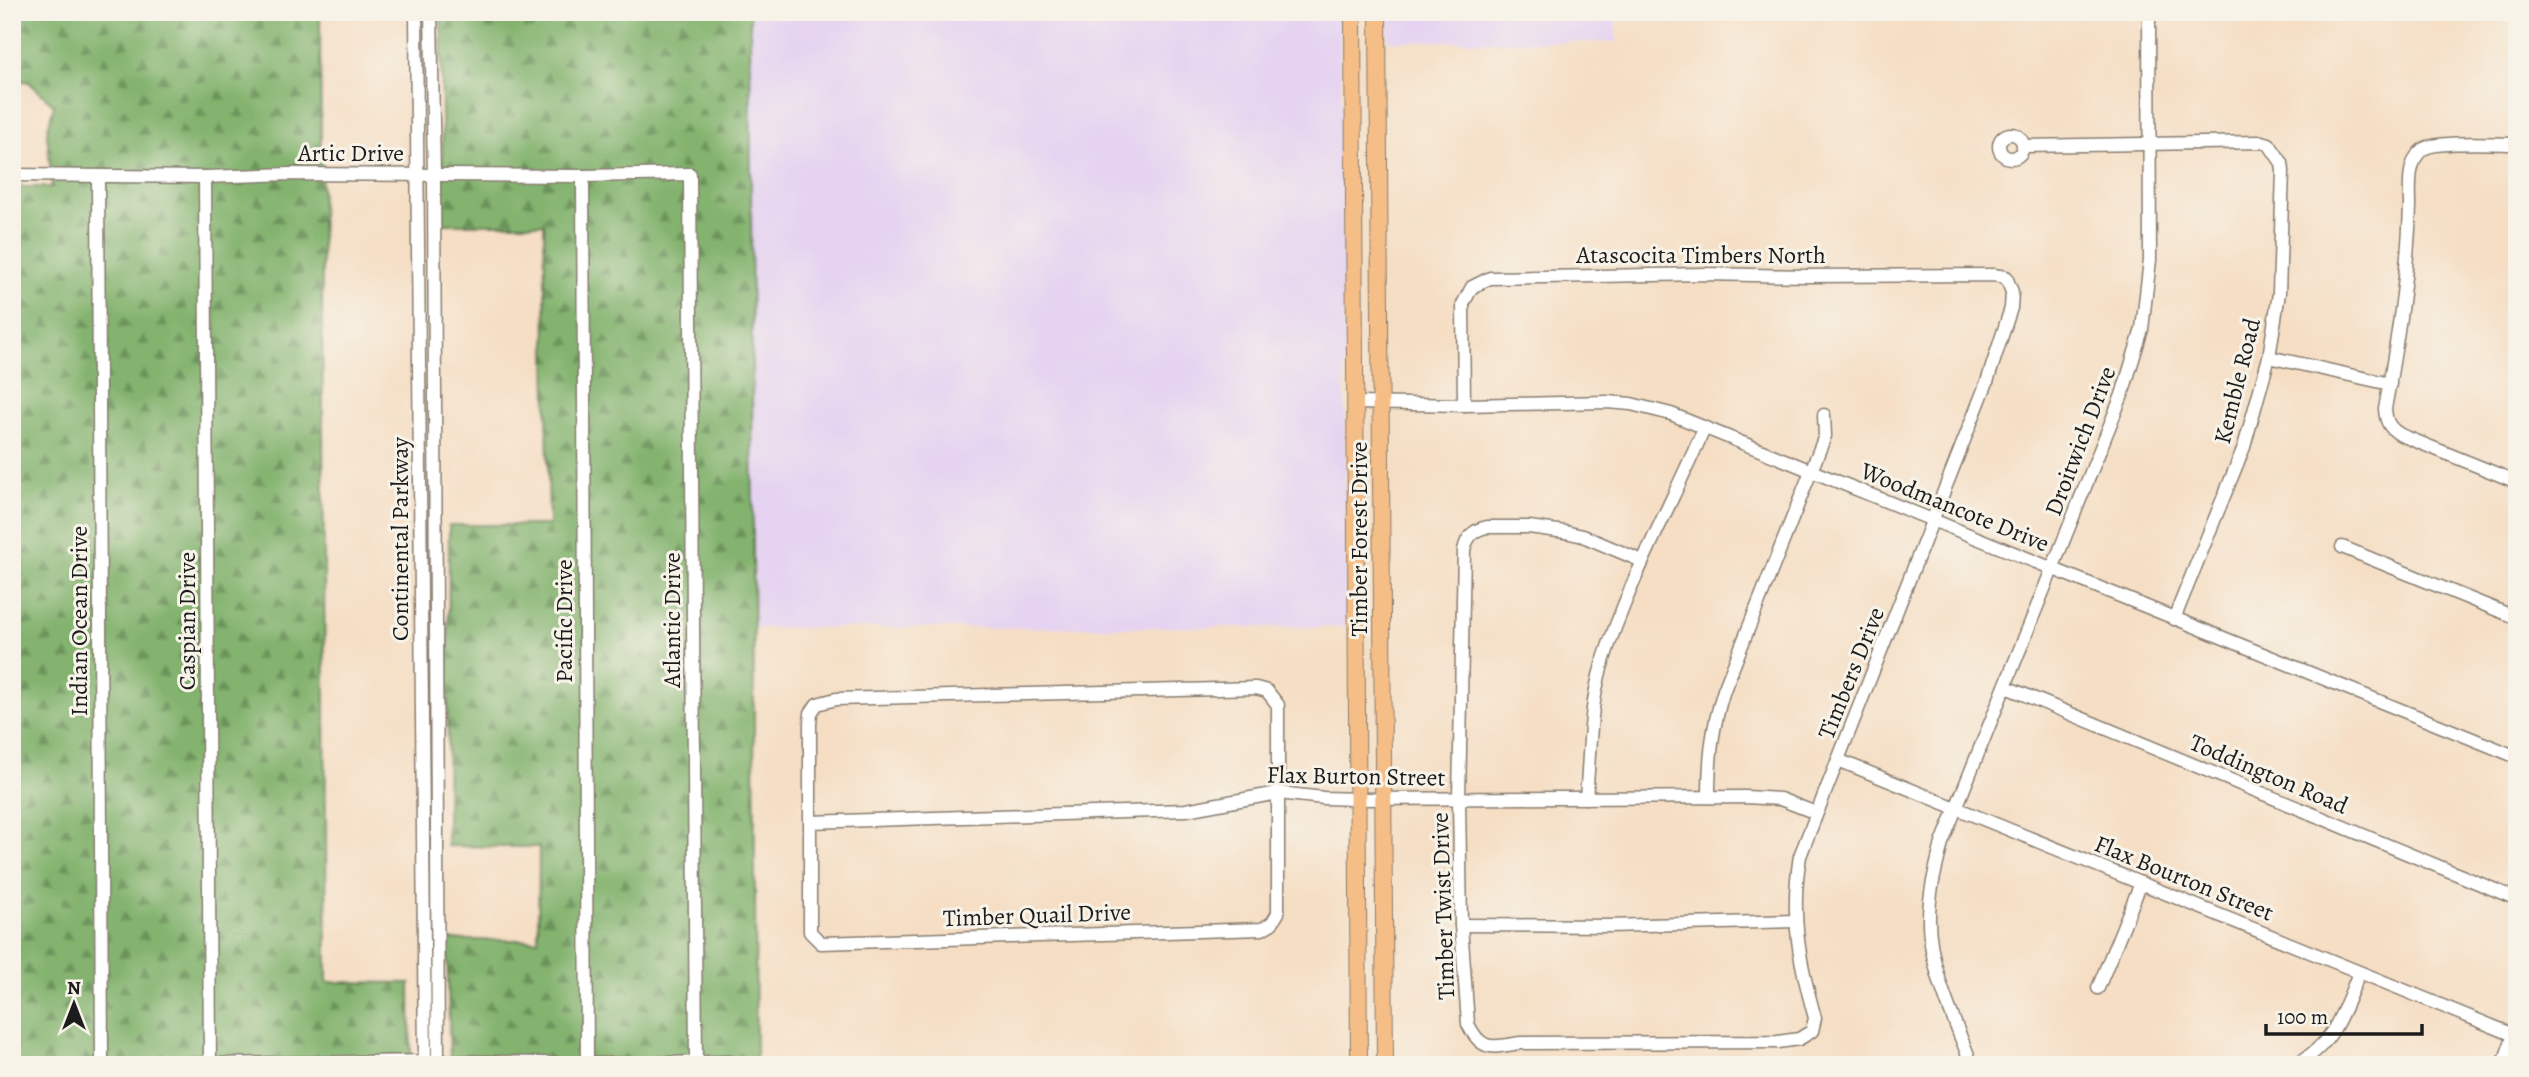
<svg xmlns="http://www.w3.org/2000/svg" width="2529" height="1077" font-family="Alegreya,serif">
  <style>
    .built { fill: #e5d3f1 }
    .forest { fill: url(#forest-firs); stroke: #506845; stroke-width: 2 }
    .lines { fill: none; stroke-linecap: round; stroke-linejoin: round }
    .minor-casing { stroke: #887d70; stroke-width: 15 }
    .major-casing { stroke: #887d70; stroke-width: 18 }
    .minor { stroke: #fff; stroke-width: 12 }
    .major { stroke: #f6be87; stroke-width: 16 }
    .labels { text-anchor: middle; stroke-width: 6; stroke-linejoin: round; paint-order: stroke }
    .street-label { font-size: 24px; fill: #1c1c1c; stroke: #f7f3e8 }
  </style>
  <defs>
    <pattern id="forest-firs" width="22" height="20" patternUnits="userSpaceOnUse" patternTransform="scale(1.75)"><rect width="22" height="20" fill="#83b36e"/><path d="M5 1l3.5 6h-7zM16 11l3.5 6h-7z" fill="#6a915a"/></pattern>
  </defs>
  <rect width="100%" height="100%" fill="#f7f3e8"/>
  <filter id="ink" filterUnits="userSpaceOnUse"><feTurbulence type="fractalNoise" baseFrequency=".0143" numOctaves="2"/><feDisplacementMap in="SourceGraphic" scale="14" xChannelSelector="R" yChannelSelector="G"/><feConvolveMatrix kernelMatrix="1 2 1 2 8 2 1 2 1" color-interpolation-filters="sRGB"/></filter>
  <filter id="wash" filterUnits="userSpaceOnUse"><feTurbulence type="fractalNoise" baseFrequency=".00686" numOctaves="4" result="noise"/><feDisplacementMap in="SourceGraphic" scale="28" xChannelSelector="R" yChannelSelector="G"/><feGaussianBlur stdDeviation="1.57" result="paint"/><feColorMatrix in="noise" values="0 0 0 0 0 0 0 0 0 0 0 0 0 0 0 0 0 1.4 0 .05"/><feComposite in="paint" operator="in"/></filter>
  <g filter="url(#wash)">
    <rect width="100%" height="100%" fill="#f5dec4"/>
    <g class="built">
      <polygon points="750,12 1339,12 1344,214 1346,627 755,628"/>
      <polygon points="1388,12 1616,12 1616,42 1388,41"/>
    </g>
    <g class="forest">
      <polygon points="17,12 320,12 327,982 410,983 411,1065 12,1065 12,187 52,187 47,132 54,105 29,82 12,79 12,16"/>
      <polygon points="441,12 750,12 756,1065 450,1065 447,940 538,940 539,847 447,846 449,525 549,525 544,224 443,224"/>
    </g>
  </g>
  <g filter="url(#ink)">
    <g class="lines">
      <g class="minor-casing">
        <g id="minor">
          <polyline points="416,12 425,1065"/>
          <polyline points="431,12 434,175 438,1065"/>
          <circle cx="2011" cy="146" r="12"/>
          <path d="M2517,144C2498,144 2433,140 2422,150C2407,162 2410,189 2410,206C2408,274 2397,342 2385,409C2386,422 2389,428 2401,435L2517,482"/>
          <polyline points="2023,146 2262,142 2269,144 2282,163 2283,171 2279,293 2269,357 2244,447 2174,619"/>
          <polyline points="12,175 205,177 291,174 583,176 690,174 696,1065"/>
          <polyline points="98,176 102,1065"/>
          <polyline points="583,176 587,1065"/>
          <polyline points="205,177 210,1065"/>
          <polyline points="2269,357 2390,384"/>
          <polyline points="1356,403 1464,405 1607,402 1631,404 1671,414 2517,757"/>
          <path d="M1464,405L1463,304L1472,287L1490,278L1705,274L1807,276L1993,275L2006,277L2012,292L2011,308L1987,382L1800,856C1790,915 1799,961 1815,1018L1812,1031L1799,1039L1778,1042L1521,1043C1493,1047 1482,1053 1468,1024L1461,925L1459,799L1464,550C1467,537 1473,530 1487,527H1529L1565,532L1583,536L1642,561"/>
          <polyline points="2342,547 2517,618"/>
          <polyline points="2006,687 2517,899"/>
          <polygon points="1256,688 1267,691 1278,705 1278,913 1272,923 1262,929 821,943 810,932 810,724 811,713 817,704 836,699"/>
          <polyline points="1838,760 2514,1035"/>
          <path d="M1709,797C1709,757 1712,728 1724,690L1825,436L1824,415"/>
          <path d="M1586,798C1590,755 1589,707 1602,665C1628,583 1670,507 1704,429"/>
          <polyline points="810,822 1186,810 1278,793 1324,798 1358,799 1746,797 1780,799 1816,813"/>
          <polyline points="1461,925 1608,926 1795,921"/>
          <polyline points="2098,988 2141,883"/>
          <polyline points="135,1065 438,1061 587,1064 730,1062"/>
          <path d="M1972,1065C1955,1022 1928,965 1929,918C1929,893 1936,867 1942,843L2122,395L2142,329L2150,260L2149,12"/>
          <path d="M2294,1065C2334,1046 2343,1011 2359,973"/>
          <polyline points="2503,1065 2516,1029"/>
        </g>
      </g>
      <g class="major-casing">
        <g id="major">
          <polyline points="1353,12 1359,1065"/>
          <polyline points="1378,12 1385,1065"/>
        </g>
      </g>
      <use href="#minor" class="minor"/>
      <use href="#major" class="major"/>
    </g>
  </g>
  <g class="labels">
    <g class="street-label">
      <text x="351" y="161">Artic Drive</text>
      <text x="1701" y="263">Atascocita Timbers North</text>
      <text transform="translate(2237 381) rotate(-76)" y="8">Kemble Road</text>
      <text transform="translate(2080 441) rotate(-69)" y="8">Droitwich Drive</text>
      <text transform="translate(1955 507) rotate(22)" y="8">Woodmancote Drive</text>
      <text transform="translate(400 539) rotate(-90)" y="8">Continental Parkway</text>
      <text transform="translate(1359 539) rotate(-90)" y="8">Timber Forest Drive</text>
      <text transform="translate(672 620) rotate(-90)" y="8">Atlantic Drive</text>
      <text transform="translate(79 621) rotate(-90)" y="8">Indian Ocean Drive</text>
      <text transform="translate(187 621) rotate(-90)" y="8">Caspian Drive</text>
      <text transform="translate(564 621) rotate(-90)" y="8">Pacific Drive</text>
      <text transform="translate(1851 673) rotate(-68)" y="8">Timbers Drive</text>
      <text transform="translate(2269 774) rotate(23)" y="8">Toddington Road</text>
      <text transform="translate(1356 776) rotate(1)" y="8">Flax Burton Street</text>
      <text transform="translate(2184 878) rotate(22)" y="8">Flax Bourton Street</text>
      <text transform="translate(1443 906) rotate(-92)" y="8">Timber Twist Drive</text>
      <text transform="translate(1037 915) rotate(-2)" y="8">Timber Quail Drive</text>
    </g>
  </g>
  <rect width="2529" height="1077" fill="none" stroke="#f7f3e8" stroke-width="42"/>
  <g transform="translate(74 1004)" stroke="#f7f3e8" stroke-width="5" paint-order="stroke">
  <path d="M0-5L12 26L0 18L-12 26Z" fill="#1c1c1c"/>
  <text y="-10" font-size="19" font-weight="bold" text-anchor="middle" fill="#1c1c1c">N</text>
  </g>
  <path d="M2266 1024v10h156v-10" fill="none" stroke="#1c1c1c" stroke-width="3.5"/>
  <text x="2277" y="1024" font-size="21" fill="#1c1c1c" stroke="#f7f3e8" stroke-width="5" paint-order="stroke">100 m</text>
</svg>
